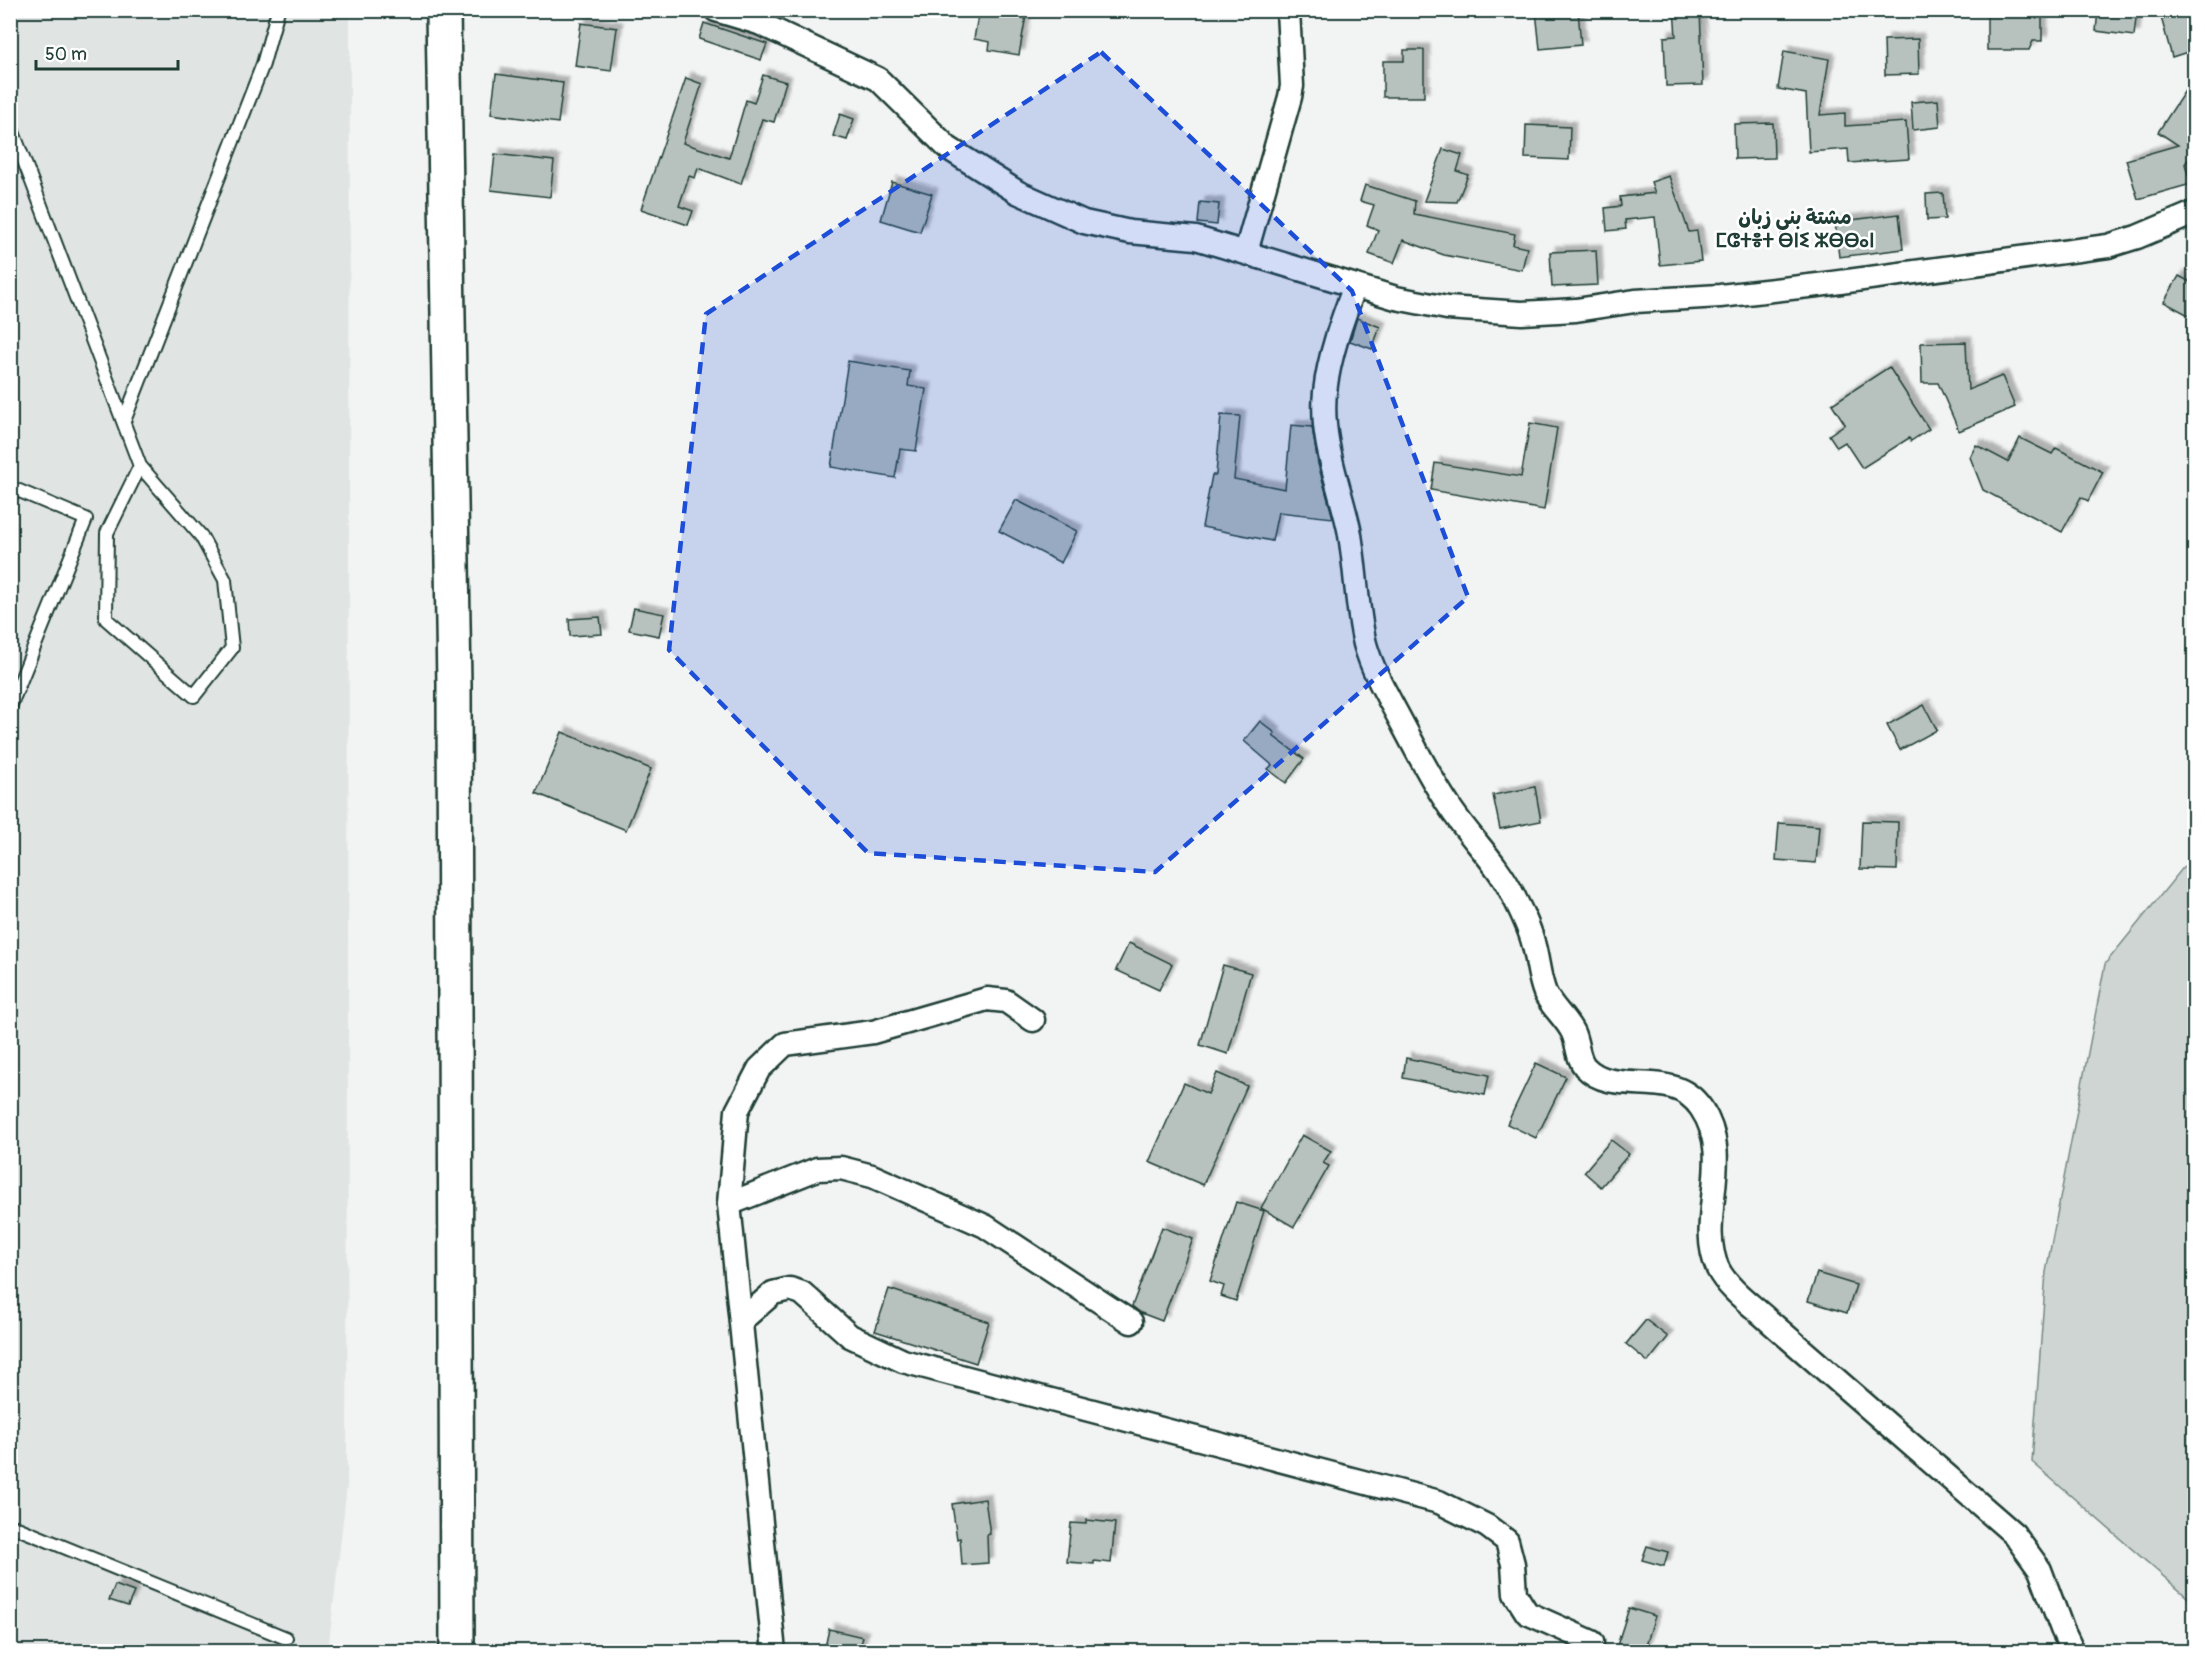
<svg xmlns="http://www.w3.org/2000/svg" width="2205" height="1662" font-family="Pangolin,'Playpen Sans Arabic','Noto Sans Tifinagh',sans-serif">
  <style>
    .built { fill: #e0e4e3 }
    .green { fill: #ced5d3; stroke: #768984; stroke-width: 1.5 }
    .building { fill: #b7c1bd; stroke: #1f3d34; stroke-width: 1.5; filter: url(#shadow) }
    .lines { fill: none; stroke-linecap: round; stroke-linejoin: round }
    .lane-casing { stroke: #1f3d34; stroke-width: 16 }
    .street-casing { stroke: #1f3d34; stroke-width: 27 }
    .secondary-casing { stroke: #1f3d34; stroke-width: 38 }
    .lane { stroke: #fff; stroke-width: 12 }
    .street { stroke: #fff; stroke-width: 22 }
    .secondary { stroke: #fff; stroke-width: 33 }
    .marked { fill: #1d4ed8; fill-opacity: 0.2; stroke: #1d4ed8; stroke-width: 4.5; stroke-dasharray: 12 8; stroke-linejoin: round }
    .labels { text-anchor: middle; stroke-width: 5; stroke-linejoin: round; paint-order: stroke }
    .quarter-label { font-size: 20px; font-weight: bold; fill: #1f3d34; stroke: #fff }
  </style>
  <defs>
    <filter id="shadow"><feDropShadow dx="5.5" dy="-5.5" stdDeviation="1.5" flood-color="#0004"/></filter>
  </defs>
  <rect width="100%" height="100%" fill="#f2f3f3"/>
  <filter id="ink" filterUnits="userSpaceOnUse"><feTurbulence type="fractalNoise" baseFrequency=".0167" numOctaves="2"/><feDisplacementMap in="SourceGraphic" scale="12" xChannelSelector="R" yChannelSelector="G"/><feConvolveMatrix kernelMatrix="1 2 1 2 8 2 1 2 1" color-interpolation-filters="sRGB"/></filter>
  <g filter="url(#ink)">
    <polygon class="built" points="11,11 350,11 347,1485 328,1651 11,1652"/>
    <polygon class="green" points="2194,854 2194,1603 2032,1462 2046,1272 2105,964"/>
    <g class="building">
      <polygon points="979,10 1027,10 1019,55 989,50 990,42 974,39"/>
      <polygon points="1578,10 1581,45 1540,49 1536,11"/>
      <polygon points="1674,10 1700,10 1703,85 1666,86 1664,37 1676,36"/>
      <polygon points="1987,10 2042,10 2042,41 2033,41 2029,50 1987,50"/>
      <polygon points="2098,10 2137,10 2134,36 2096,31"/>
      <polygon points="2159,10 2194,10 2194,50 2172,57"/>
      <polygon points="581,23 617,28 611,71 575,66"/>
      <polygon points="704,23 767,44 761,60 699,39"/>
      <polygon points="1918,39 1919,74 1885,75 1884,40"/>
      <polygon points="1404,50 1424,50 1424,97 1383,97 1383,61 1404,61"/>
      <polygon points="1784,51 1829,59 1820,115 1845,113 1845,126 1906,122 1909,159 1849,163 1848,149 1809,152 1806,94 1778,89"/>
      <polygon points="496,74 563,83 558,123 491,114"/>
      <polygon points="763,75 786,82 774,122 762,119 741,184 698,168 695,178 689,176 679,206 693,211 688,225 641,209 686,78 702,84 683,143 729,158 746,100 754,103"/>
      <polygon points="2194,77 2194,156 2192,154 2185,164 2191,184 2138,199 2126,160 2178,145 2158,132"/>
      <polygon points="1938,100 1940,127 1913,130 1911,102"/>
      <polygon points="840,114 854,119 847,140 833,136"/>
      <polygon points="1773,123 1774,158 1735,159 1734,124"/>
      <polygon points="1526,125 1570,127 1569,160 1525,158"/>
      <polygon points="1443,149 1462,155 1457,171 1468,175 1457,202 1424,201"/>
      <polygon points="495,154 554,161 550,197 491,190"/>
      <polygon points="1669,176 1689,232 1697,231 1701,261 1660,265 1655,217 1625,220 1626,229 1607,231 1605,208 1621,206 1620,197 1655,193 1651,182"/>
      <polygon points="892,182 932,194 920,232 881,220"/>
      <polygon points="1365,185 1415,201 1414,214 1515,234 1513,245 1527,248 1522,270 1444,255 1403,240 1394,263 1369,254 1378,230 1367,225 1374,205 1360,201"/>
      <polygon points="1943,193 1945,219 1927,220 1926,194"/>
      <polygon points="1200,202 1219,204 1217,225 1198,223"/>
      <polygon points="1899,214 1903,249 1839,257 1835,222"/>
      <polygon points="1596,250 1598,285 1552,287 1550,252"/>
      <polygon points="2179,276 2194,284 2194,318 2164,302"/>
      <polygon points="1357,318 1380,327 1372,349 1350,341"/>
      <polygon points="1966,342 1968,390 2002,376 2015,407 1959,431 1938,383 1922,383 1921,343"/>
      <polygon points="848,361 910,371 908,386 926,389 916,451 900,449 895,478 831,467"/>
      <polygon points="1889,367 1929,429 1911,441 1909,438 1862,468 1845,442 1837,447 1829,435 1845,424 1832,404"/>
      <polygon points="1221,415 1240,416 1234,479 1285,489 1291,425 1312,427 1318,464 1333,518 1278,512 1272,541 1202,527 1212,475 1216,475"/>
      <polygon points="1530,423 1557,428 1544,510 1431,490 1435,463 1521,477"/>
      <polygon points="2020,438 2052,454 2056,448 2103,472 2088,501 2081,497 2062,532 1983,490 1970,457 1976,445 2008,462"/>
      <polygon points="1016,500 1077,531 1061,563 999,531"/>
      <polygon points="634,608 664,614 659,636 629,630"/>
      <polygon points="600,617 602,634 570,636 569,619"/>
      <polygon points="1924,705 1937,730 1900,750 1887,725"/>
      <polygon points="1260,721 1275,733 1273,736 1304,759 1286,783 1268,769 1272,765 1244,741"/>
      <polygon points="562,732 651,769 626,830 536,793"/>
      <polygon points="1535,787 1541,821 1500,829 1493,795"/>
      <polygon points="1862,821 1898,822 1897,870 1860,869"/>
      <polygon points="1779,823 1819,826 1816,863 1776,860"/>
      <polygon points="1129,943 1172,964 1159,990 1116,970"/>
      <polygon points="1223,965 1251,973 1228,1054 1200,1045"/>
      <polygon points="1406,1058 1489,1075 1485,1095 1403,1078"/>
      <polygon points="1536,1063 1566,1077 1536,1138 1507,1124"/>
      <polygon points="1217,1073 1247,1086 1203,1185 1149,1162 1184,1083 1208,1094"/>
      <polygon points="1302,1135 1331,1151 1323,1163 1329,1166 1294,1227 1261,1208"/>
      <polygon points="1611,1140 1629,1154 1601,1187 1584,1172"/>
      <polygon points="1236,1202 1264,1211 1236,1301 1221,1296 1224,1286 1210,1281"/>
      <polygon points="1162,1227 1193,1239 1162,1321 1141,1313 1132,1306"/>
      <polygon points="1817,1273 1856,1285 1847,1313 1808,1301"/>
      <polygon points="889,1289 989,1322 976,1363 875,1331"/>
      <polygon points="1646,1320 1668,1337 1648,1362 1626,1344"/>
      <polygon points="985,1499 990,1534 987,1535 988,1563 962,1565 960,1538 957,1539 952,1504"/>
      <polygon points="1086,1520 1115,1523 1111,1563 1094,1561 1094,1564 1067,1562 1071,1523 1086,1524"/>
      <polygon points="1647,1546 1668,1552 1664,1566 1642,1560"/>
      <polygon points="115,1585 134,1592 128,1606 109,1600"/>
      <polygon points="1629,1608 1655,1616 1644,1652 1615,1652"/>
      <polygon points="829,1629 863,1637 859,1652 824,1652"/>
    </g>
    <g class="lines">
      <g class="lane-casing">
        <g id="lane">
          <polyline points="10,124 140,466 201,536 225,580 232,648 194,696 106,619 107,533 140,466"/>
          <polyline points="124,421 263,64 278,10"/>
          <polyline points="10,487 86,519 10,707"/>
          <polyline points="10,1525 286,1638"/>
        </g>
      </g>
      <g class="street-casing">
        <g id="street">
          <polyline points="716,10 759,23 878,79 948,148 1017,192 1084,222 1130,232 1196,238 1396,298 1447,308 1522,313 1576,310 1635,301 1720,296 1818,285 2108,246 2137,237 2194,213"/>
          <polyline points="1246,252 1290,97 1292,86 1288,10"/>
          <path d="M1355,286C1342,320 1329,356 1325,392C1320,439 1339,484 1349,529C1356,567 1356,606 1365,644C1373,673 1390,700 1404,727C1418,753 1432,781 1449,806C1469,837 1497,862 1513,895C1521,911 1530,928 1534,946C1538,961 1539,978 1545,993C1552,1008 1566,1018 1573,1033C1578,1044 1577,1058 1585,1067C1615,1099 1672,1065 1701,1108C1736,1159 1695,1219 1718,1269C1728,1289 1753,1306 1769,1321L2014,1534L2040,1570L2062,1629L2073,1652"/>
          <polyline points="729,1204 817,1169 841,1168 872,1176 985,1226 1131,1322"/>
          <polyline points="742,1320 773,1293 790,1289 802,1293 850,1336 903,1361 1439,1502 1487,1526 1507,1541 1513,1564 1515,1594 1527,1613 1592,1642"/>
          <polyline points="774,1652 729,1204 737,1111 759,1069 785,1044 873,1032 987,999 1006,1001 1033,1020"/>
        </g>
      </g>
      <g class="secondary-casing">
        <polyline id="secondary" points="443,10 454,685 457,1652"/>
      </g>
      <use href="#lane" class="lane"/>
      <use href="#street" class="street"/>
      <use href="#secondary" class="secondary"/>
    </g>
  </g>
  <path class="marked" d="M1101,52L1352,291L1468,597L1155,872L868,853L669,650L706,314Z"/>
  <g class="labels">
    <g class="quarter-label">
      <text x="1795" y="224">مشتة بني زبان<tspan x="1795" dy="23">ⵎⵛⵜⴻⵜ ⴱⵏⵉ ⵣⴱⴱⴰⵏ</tspan></text>
    </g>
  </g>
  <rect width="2205" height="1662" fill="none" stroke="#fff" stroke-width="36"/>
  <rect x="18" y="18" width="2169" height="1626" fill="none" stroke="#1f3d34" stroke-width="2" filter="url(#ink)"/>
  <path d="M36 60v9h142v-9" fill="none" stroke="#1f3d34" stroke-width="3"/>
  <text x="45" y="60" font-size="18" fill="#1f3d34" stroke="#ffffff" stroke-width="4.5" paint-order="stroke">50 m</text>
</svg>
